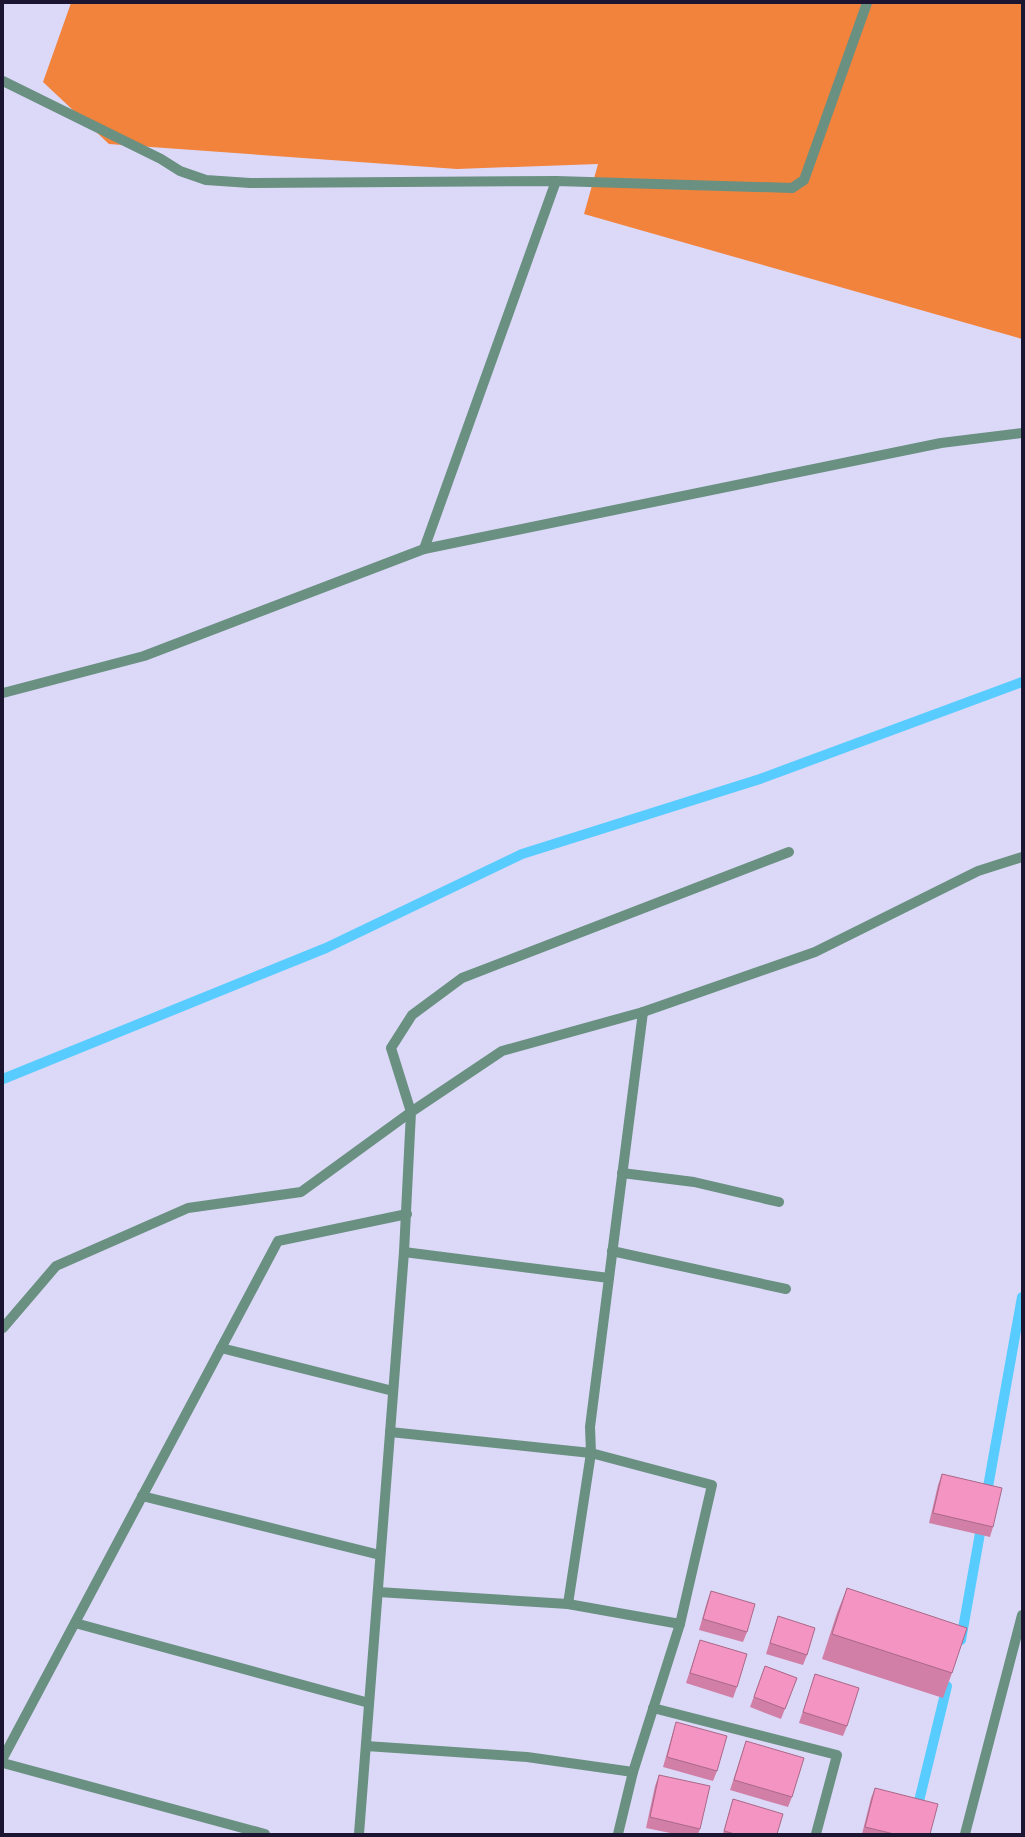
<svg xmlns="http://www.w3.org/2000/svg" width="1025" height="1837" font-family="'PT Serif',serif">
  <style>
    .forest { fill: #f1833d }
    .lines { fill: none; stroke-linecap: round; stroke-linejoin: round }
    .stream { stroke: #58ccfe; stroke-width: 10 }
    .lane { stroke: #6a9082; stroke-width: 10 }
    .street { stroke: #6a9082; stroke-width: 10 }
    .wall { fill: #d17fa7 }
    .building { fill: #f394c2; stroke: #aa6888 }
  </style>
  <rect width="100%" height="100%" fill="#dcd9f8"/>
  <polygon class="forest" points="71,3 1022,3 1022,339 584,214 598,164 457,169 109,144 43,82"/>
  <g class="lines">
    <g class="stream">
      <polyline points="3,1079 326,948 522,854 760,779 1022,682"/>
      <polyline points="986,1498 1022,1297"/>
      <polyline points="961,1640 982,1522"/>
      <polyline points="911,1834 947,1686"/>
    </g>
    <g class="lane">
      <polyline points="411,1112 391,1048 412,1015 462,978 789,852"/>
      <polyline points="622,1173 694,1182 779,1202"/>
      <polyline points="612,1251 786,1289"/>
    </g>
    <g class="street">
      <polyline points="3,81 161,159 180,171 206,180 250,183 556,181 792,188 804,180 867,3"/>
      <polyline points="424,549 556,181"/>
      <polyline points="3,693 144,656 424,549 941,443 1022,433"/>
      <polyline points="404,1252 609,1278"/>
      <polyline points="3,1328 56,1266 188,1208 301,1192 411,1112"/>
      <polyline points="221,1348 393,1391"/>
      <polyline points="390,1432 591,1453 568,1604"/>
      <polyline points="142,1496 380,1555"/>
      <polyline points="378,1592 568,1604 680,1624"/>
      <polyline points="75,1623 369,1703"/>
      <polyline points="653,1708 837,1755 816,1834"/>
      <polyline points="366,1746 527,1757 633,1772"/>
      <polyline points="3,1758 278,1241 407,1214"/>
      <polyline points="3,1763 265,1834"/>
      <polyline points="359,1834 404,1252 411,1112 502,1051 643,1012 815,952 978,871 1022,857"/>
      <polyline points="618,1834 633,1772 680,1624 712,1485 591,1453 590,1427 643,1012"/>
      <polyline points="965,1834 1022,1615"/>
    </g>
  </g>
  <g class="wall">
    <polygon points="942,1474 993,1527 990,1537 929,1523 938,1485"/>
    <polygon points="847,1588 952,1673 943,1698 822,1659 837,1613"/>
    <polygon points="711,1591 747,1632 743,1642 699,1630 707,1602"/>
    <polygon points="778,1616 807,1655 803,1665 766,1654"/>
    <polygon points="700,1640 737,1687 733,1698 686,1683"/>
    <polygon points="765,1666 797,1678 781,1719 750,1707"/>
    <polygon points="815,1674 847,1726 843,1736 799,1723"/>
    <polygon points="676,1722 717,1771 713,1781 663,1767 673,1732"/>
    <polygon points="746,1741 792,1797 788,1807 730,1790"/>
    <polygon points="659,1775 700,1829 698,1834 675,1834 646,1828 655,1786"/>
    <polygon points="875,1788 930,1834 862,1834 871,1798"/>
    <polygon points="733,1799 777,1834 723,1834 730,1809"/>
  </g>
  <g class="building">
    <polygon points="942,1474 1002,1488 993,1527 933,1513"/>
    <polygon points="847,1588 967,1628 952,1673 832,1634"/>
    <polygon points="711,1591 755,1604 747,1632 703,1619"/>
    <polygon points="778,1616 815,1628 807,1655 770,1643"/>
    <polygon points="700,1640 747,1654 737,1687 690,1673"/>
    <polygon points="765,1666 797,1678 785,1709 754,1697"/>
    <polygon points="815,1674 859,1688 847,1726 803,1712"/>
    <polygon points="676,1722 727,1736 717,1771 667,1757"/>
    <polygon points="746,1741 804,1758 792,1797 734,1780"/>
    <polygon points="659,1775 710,1786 700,1829 650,1817"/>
    <polygon points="875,1788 938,1804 930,1834 894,1834 865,1827"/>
    <polygon points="733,1799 783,1814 777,1834 735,1834 724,1831"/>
  </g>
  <rect width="1025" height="1837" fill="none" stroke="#1b1531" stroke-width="8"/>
</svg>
